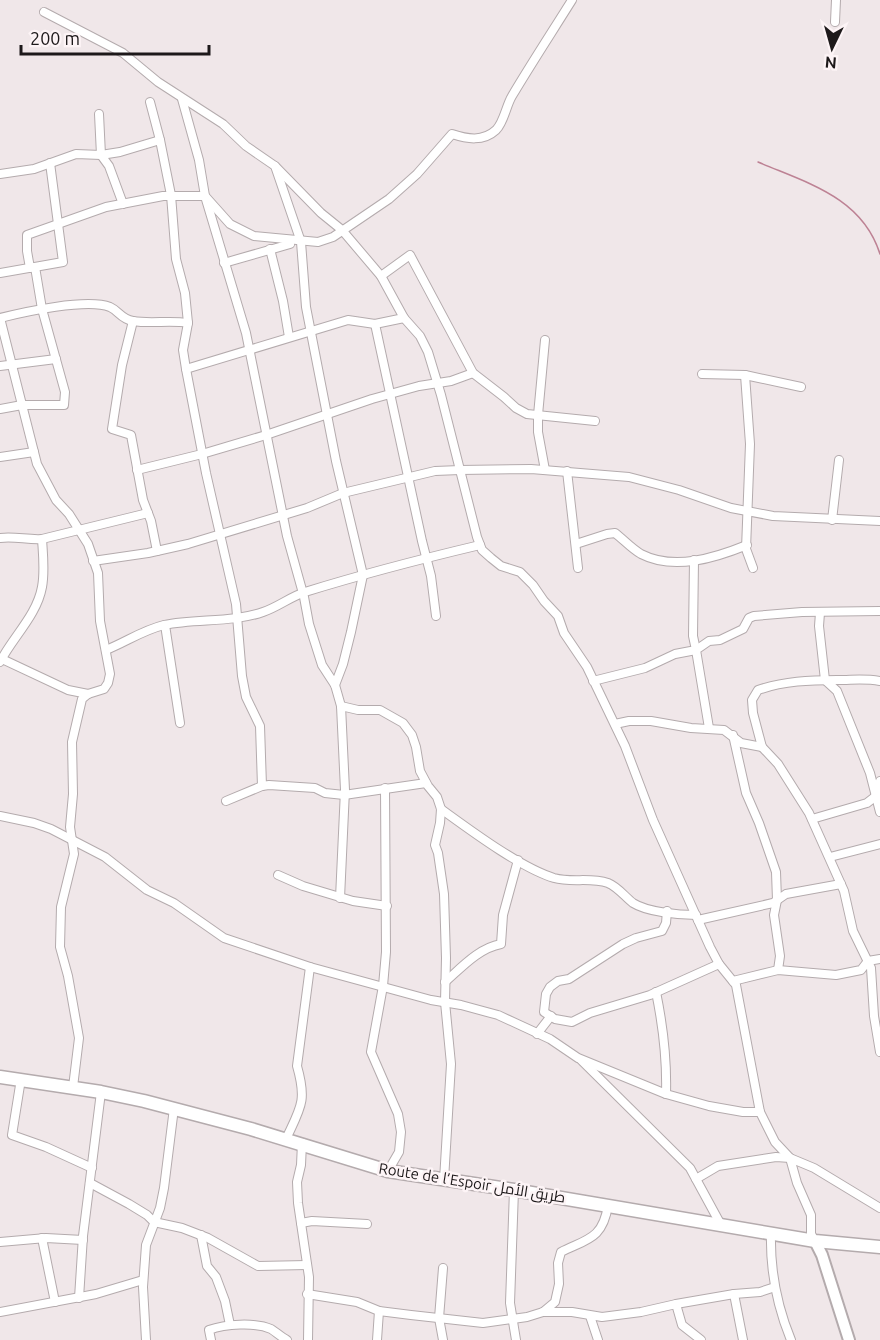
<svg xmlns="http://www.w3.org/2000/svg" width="880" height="1340" font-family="Ubuntu,Cairo,sans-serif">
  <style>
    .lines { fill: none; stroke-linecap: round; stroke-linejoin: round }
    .stream { stroke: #bd8294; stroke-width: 1.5 }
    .minor-casing { stroke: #b4abad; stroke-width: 10 }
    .secondary-casing { stroke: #b4abad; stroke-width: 14 }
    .trunk-casing { stroke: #b4abad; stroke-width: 15 }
    .minor { stroke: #fff; stroke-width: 8 }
    .secondary { stroke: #fff; stroke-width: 10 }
    .trunk { stroke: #fff; stroke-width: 12 }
    .labels { text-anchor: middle; stroke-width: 5; stroke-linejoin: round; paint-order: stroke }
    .street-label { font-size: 15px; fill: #1d191a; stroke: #fdf4f6 }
  </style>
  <rect width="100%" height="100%" fill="#f0e7e9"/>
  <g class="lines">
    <path class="stream" d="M758,162C807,183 862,197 880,254"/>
    <g class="minor-casing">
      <g id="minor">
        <polyline points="44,12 123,53 158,82 223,124 246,146 275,166 301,242 306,307 336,461 363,575 351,632 343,664 335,685"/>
        <polyline points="835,22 836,0"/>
        <polyline points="182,99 199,160 205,196 246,333 287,536 304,597 309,624 322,665 335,685 341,706 345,790 340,898"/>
        <polyline points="150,102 160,140 171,195 176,259 185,293 188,323 183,350 186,369 206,473 236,604 242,676 246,697 260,726 262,786"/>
        <polyline points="99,114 101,155 109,166 123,204"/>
        <polyline points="275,166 321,213 342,230 381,276 404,318 420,336 428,352 441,395 477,537 482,550 491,558 501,566 520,572 533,585 544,601 558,616 564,633 587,667 625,746 653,820 710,947 719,964 736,985 760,1112 775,1142 790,1158 797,1183 811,1215 811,1234 815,1241"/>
        <polyline points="0,174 34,169 76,154 101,155 120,152 160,140"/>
        <polyline points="270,249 283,301 289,337"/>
        <polyline points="224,263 290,244"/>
        <path d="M30,268L27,251V235L106,207L163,196H205L230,224L254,236L318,242L333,237L389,199L417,174L452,134C467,139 483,142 496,130C504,122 506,106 512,96C531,64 552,32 572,0"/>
        <polyline points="0,273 63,262 50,163"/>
        <polyline points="381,276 410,255 473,373 504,397 516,408 527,414 595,421"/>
        <polyline points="0,318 37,464 56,500 69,514 88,544 98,573 100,621 110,674 108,683 104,689 88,694 82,699 72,742 73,794 70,827 74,854 61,907 60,947 68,976 79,1038 73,1087"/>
        <path d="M0,318C24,312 87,298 110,307C119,311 121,319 133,321C151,324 170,320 188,323"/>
        <polyline points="133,321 122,365 112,429 131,435 143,500 151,521 157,551"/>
        <polyline points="375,324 422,541 431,576 436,616"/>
        <polyline points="0,366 56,359"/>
        <polyline points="186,369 348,320 375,324 404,318"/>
        <polyline points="702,374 745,375 801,387"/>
        <polyline points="745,375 750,444 746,549 753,568"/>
        <polyline points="0,409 22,405 64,405 65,392 42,309 35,267"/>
        <polyline points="0,457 34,452"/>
        <polyline points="137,470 202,454 266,435 372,399 419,386 451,381 473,373"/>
        <polyline points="545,470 538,432 538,415 545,340"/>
        <polyline points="567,471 578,568"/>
        <polyline points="832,520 839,460"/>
        <path d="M0,538C14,536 28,540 42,539L148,513"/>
        <path d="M576,544L607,534L615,533C624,540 632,549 641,554C674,571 715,558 747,545"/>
        <polyline points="93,561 148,553 188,544 307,508 343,493 435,471 460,470 531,469 629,477 679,490 731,508 773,516 880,521"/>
        <polyline points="820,613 819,626 825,680 837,691 870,773 880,812"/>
        <polyline points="165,625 180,723"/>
        <path d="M106,650C126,642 143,630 164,625C196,618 232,623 263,612C278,607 290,597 305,592C363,574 421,559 480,545"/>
        <polyline points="0,658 68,690 88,694"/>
        <path d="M0,662C13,637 37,615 42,587C45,571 43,555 42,539"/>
        <polyline points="593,681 645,668 675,654 696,650 693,636 694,560"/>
        <path d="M880,681C864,678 853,680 837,680C810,680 784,681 758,690L752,700L753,713L762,747L778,764L809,813L844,891L853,931L871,968L874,1016L880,1052"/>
        <polyline points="341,706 358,710 380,710 403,723 412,735 416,747 420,771 428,786 437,797 441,809 440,823 435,845 438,853 444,894 446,958 445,1002 451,1064 444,1180"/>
        <polyline points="615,724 629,721 651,721 691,728 724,730 741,743 762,747"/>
        <polyline points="709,728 696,650 709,641 720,640 743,629 749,618 754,616 802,612 880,611"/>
        <polyline points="733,735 746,793 759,823 776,872 777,900 774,915 780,956 778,970"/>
        <polyline points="385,788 386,952 383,986 371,1052 398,1114 401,1132 399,1152 388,1171"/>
        <polyline points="226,801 262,786 269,785 315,788 325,793 344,795 426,783"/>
        <path d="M441,809C470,830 521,868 554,878C572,883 590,877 608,883C618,887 625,897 633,903C647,912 679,915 696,915"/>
        <polyline points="0,816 34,823 51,829 105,857 147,890 174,903 224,938 310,967 431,1000 461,1005 498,1015 550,1039 578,1058 666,1094 709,1106 743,1112 760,1112"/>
        <polyline points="812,819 867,803 876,796 880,781"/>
        <polyline points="830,857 880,844"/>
        <polyline points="278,875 303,886 353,901 387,906"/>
        <polyline points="667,911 666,923 662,931 636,938 623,944 569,979 558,981 550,987 546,994 544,1012 555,1019 572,1022 590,1013 650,995 719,964"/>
        <polyline points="698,920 773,903 786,894 841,884"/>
        <polyline points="733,981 778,970 836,975 861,970 868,961 880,959"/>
        <path d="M445,982C462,967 479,948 501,944L503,915L518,860"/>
        <path d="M656,992C663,1026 667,1060 666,1094"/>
        <polyline points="537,1034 551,1016"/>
        <polyline points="582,1061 690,1168 721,1225"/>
        <polyline points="21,1079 12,1135 46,1147 92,1168"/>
        <path d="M286,1139C301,1107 307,1101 297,1066L310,967"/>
        <polyline points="302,1143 301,1165 297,1182 298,1203 309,1277 308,1340"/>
        <polyline points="696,1179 718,1166 776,1157 790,1158 814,1168 880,1208"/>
        <polyline points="90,1183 129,1204 147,1215 154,1222 182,1228 208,1238 258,1266 307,1265"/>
        <polyline points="514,1190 510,1303 516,1340"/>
        <polyline points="301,1223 312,1221 367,1224"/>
        <path d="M771,1233C770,1270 777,1306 791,1340"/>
        <polyline points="201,1235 207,1266 216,1277 225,1301 230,1325"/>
        <polyline points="42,1238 55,1302"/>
        <polyline points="0,1242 46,1238 83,1240"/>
        <path d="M307,1294L357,1302L379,1311L411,1315L483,1323L527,1317L543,1312L555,1302L559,1284L558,1263L561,1252C587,1239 603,1239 608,1205"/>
        <polyline points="734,1294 743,1340"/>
        <polyline points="79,1298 83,1236 101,1092"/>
        <polyline points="676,1304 682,1325 701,1340"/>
        <polyline points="0,1312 96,1294 143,1280"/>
        <polyline points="543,1312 572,1312 602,1317 641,1312 676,1304 734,1294 760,1292 775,1287"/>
        <polyline points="590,1316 598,1340"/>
        <polyline points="146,1340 143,1287 146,1245 160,1208 164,1188 174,1108"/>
        <path d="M211,1340L209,1330C225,1324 255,1322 271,1329C276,1332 281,1337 287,1340"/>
        <polyline points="377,1340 379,1311"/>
        <polyline points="443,1340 439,1318 443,1268"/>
      </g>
    </g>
    <g class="secondary-casing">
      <polyline id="secondary" points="815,1241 822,1255 849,1340"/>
    </g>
    <g class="trunk-casing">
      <polyline id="trunk" points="0,1077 101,1092 144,1101 251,1129 388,1171 514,1190 815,1241 880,1247"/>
    </g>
    <use href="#minor" class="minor"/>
    <use href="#secondary" class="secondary"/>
    <use href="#trunk" class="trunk"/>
  </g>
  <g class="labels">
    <g class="street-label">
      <text transform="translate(472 1183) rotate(9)" y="5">Route de l’Espoir طريق الأمل</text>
    </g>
  </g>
  <g transform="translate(832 48) rotate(185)" stroke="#fdf4f6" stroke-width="4.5" paint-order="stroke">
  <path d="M0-4.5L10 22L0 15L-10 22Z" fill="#1d191a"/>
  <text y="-9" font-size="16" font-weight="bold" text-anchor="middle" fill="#1d191a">N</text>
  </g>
  <path d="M21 45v9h188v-9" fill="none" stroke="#1d191a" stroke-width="3"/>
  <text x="30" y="45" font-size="18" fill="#1d191a" stroke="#fdf4f6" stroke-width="4.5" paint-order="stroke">200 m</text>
</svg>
